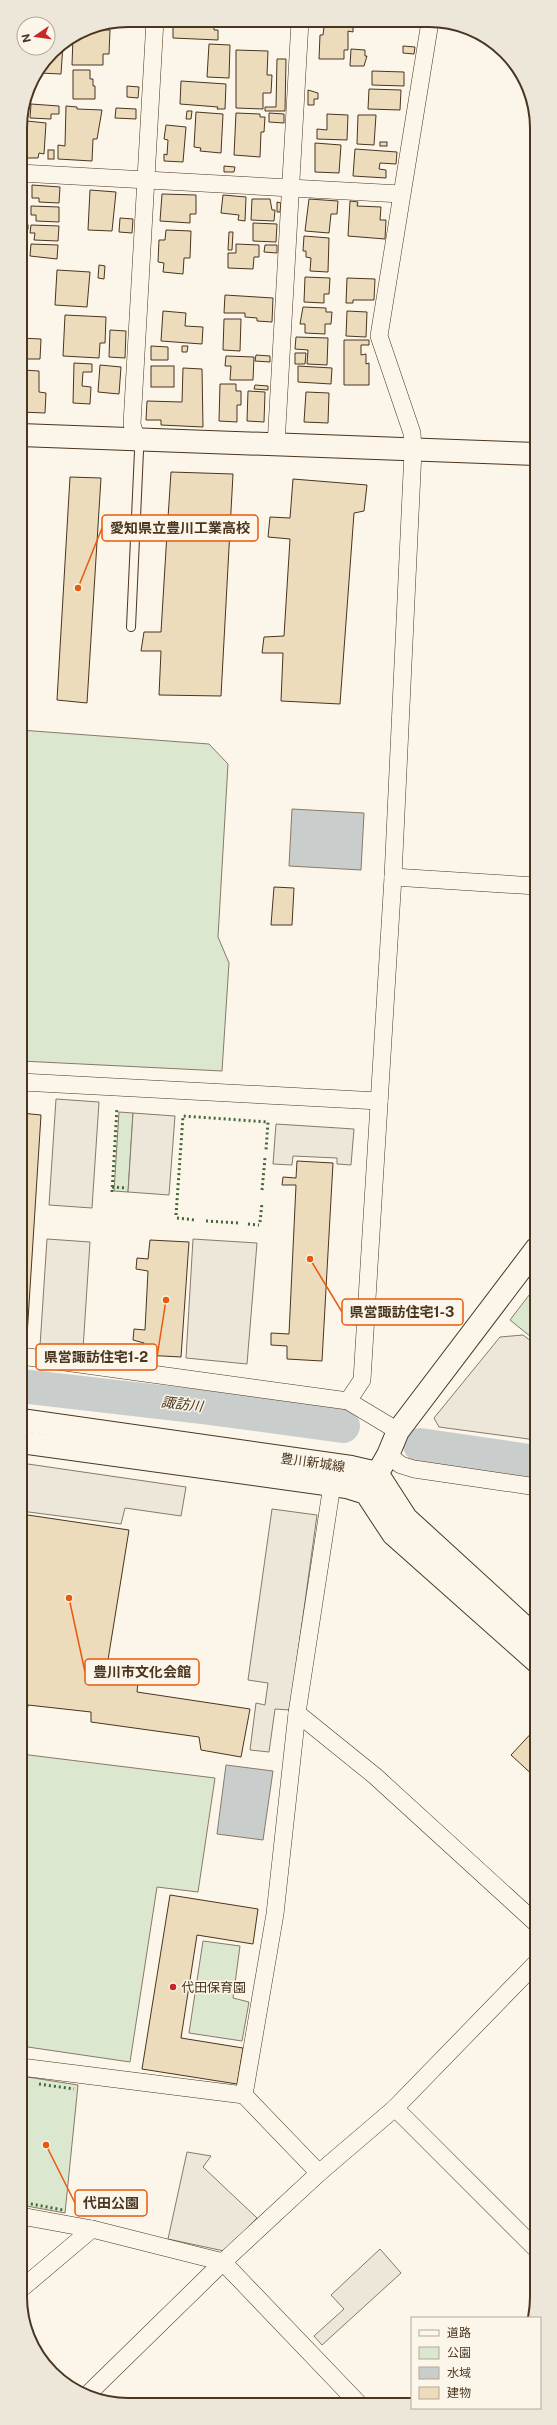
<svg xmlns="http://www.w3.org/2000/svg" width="557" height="2425" font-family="'Public Sans','Noto Sans JP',sans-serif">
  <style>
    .green { fill: #dce7d0; stroke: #887966 }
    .parking { fill: #ede7d9; stroke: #887966 }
    .water { fill: #c9cecd; stroke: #887966 }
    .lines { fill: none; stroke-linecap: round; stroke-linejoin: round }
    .river { stroke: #c9cecd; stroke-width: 34 }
    .building { fill: #ecdcbc; stroke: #4a3520 }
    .lane-casing { stroke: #4a3520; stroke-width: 10 }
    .street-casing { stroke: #4a3520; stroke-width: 18 }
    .secondary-casing { stroke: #4a3520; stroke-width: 24 }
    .primary-casing { stroke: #4a3520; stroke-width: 24 }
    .lane { stroke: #fbf6e9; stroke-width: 8 }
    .street { stroke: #fbf6e9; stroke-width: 17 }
    .secondary { stroke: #fbf6e9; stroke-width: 22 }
    .primary { stroke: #fbf6e9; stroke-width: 22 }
    .hedge { stroke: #436837; stroke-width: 3; stroke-dasharray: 2 3; stroke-linecap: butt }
    .poi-dot { fill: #c62828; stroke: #fbf6e9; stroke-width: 1.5 }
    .labels { text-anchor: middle; stroke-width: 3; stroke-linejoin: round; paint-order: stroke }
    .street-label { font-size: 13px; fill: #4a3520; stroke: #fbf6e9 }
    .poi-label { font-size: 13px; fill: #4a3520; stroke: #fbf6e9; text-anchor: start }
    .water-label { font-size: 14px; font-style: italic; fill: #4a3520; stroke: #fbf6e9 }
    .rim { fill: none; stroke: #4a3520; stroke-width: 2 }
    .leader { fill: none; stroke: #e8590c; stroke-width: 1.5 }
    .callout-dot { fill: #e8590c; stroke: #fbf6e9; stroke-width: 1.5 }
    .callout { fill: #fbf6e9; stroke: #e8590c; stroke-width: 1.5 }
    .callout-label { font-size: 14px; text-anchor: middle; font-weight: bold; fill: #4a3520 }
  </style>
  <rect width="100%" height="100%" fill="#fbf6e9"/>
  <g class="green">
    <polygon points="20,730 209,744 228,764 218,937 229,963 222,1071 21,1061"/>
    <polygon points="119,1112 133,1113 128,1192 114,1191"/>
    <polygon points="536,1286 536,1341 510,1320"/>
    <polygon points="21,1754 215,1778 198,1892 157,1887 130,2062 21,2046"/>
    <polygon points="203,1941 240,1946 233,1998 249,2002 242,2041 189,2033"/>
    <polygon points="21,2076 78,2085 65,2213 21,2205"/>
  </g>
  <g class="parking">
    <polygon points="56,1099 99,1102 92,1208 49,1205"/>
    <polygon points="133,1113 175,1116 169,1195 128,1192"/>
    <polygon points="276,1124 354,1129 351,1165 337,1164 337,1158 293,1156 292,1165 273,1164"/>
    <polygon points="47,1239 90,1242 83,1349 40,1346"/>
    <polygon points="193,1239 257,1243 247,1364 186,1358"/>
    <polygon points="523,1335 536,1345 536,1440 439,1427 434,1418 500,1337"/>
    <polygon points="21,1463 186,1487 181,1516 125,1508 121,1524 21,1511"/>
    <polygon points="272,1509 317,1515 290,1710 275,1709 269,1752 250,1750 256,1703 265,1705 268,1683 248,1680"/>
    <polygon points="187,2152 211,2156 203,2167 257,2218 224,2251 168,2239"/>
    <polygon points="380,2249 401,2273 322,2345 314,2336 344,2309 331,2295"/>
  </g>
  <g class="water">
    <polygon points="292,809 364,813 361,870 289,866"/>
    <polygon points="226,1765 273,1771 263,1840 217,1834"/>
  </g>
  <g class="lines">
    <g class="river">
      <polyline points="21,1386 203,1407 343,1426"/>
      <polyline points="420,1445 536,1462"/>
    </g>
  </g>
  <g class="building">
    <polygon points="189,20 216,21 215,23"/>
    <polygon points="239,21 275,21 275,24 239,22"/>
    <polygon points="279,21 288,21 288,26 279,25"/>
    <polygon points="333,21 353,22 353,32 348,31 348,50 344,50 344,59 319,59 320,35 323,35 324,27 333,27"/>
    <polygon points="173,25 214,27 214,30 218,30 218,40 173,38"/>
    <polygon points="85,29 110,30 109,54 103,54 103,65 72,65 73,37"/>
    <polygon points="63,44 61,74 40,73 41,68 52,51"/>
    <polygon points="209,44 230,45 229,78 207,77"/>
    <polygon points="403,46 415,47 414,54 403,53"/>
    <polygon points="351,49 365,50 365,56 367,56 364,66 350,66"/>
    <polygon points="236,50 268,51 267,75 272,75 271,93 263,93 263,109 236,108"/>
    <polygon points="277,59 286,59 285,111 265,111 265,107 276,107"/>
    <polygon points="73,70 90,70 90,79 93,79 93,86 95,86 95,99 73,99"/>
    <polygon points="372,71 404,72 404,86 372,85"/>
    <polygon points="181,81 226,84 225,109 217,109 218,107 180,104"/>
    <polygon points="127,86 139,87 138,98 127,97"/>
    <polygon points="369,89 401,90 400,110 368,109"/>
    <polygon points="308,90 318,93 318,99 314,99 314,105 308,105"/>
    <polygon points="31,104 59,106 59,114 51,114 51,119 30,118"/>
    <polygon points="66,106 77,107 77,109 102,110 97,139 93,139 92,161 58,159 58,145 65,146"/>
    <polygon points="116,108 136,109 136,119 115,118"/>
    <polygon points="187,111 192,111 191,119 186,119"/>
    <polygon points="196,112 223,114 221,153 200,151 201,148 194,147"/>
    <polygon points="236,113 260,114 260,117 265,117 264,132 261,132 260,157 234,155"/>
    <polygon points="269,113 284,114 284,123 269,122"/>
    <polygon points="327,114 348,115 347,140 317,139 317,129 327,130"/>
    <polygon points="358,115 376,115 374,145 357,144"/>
    <polygon points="27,121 46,123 44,154 39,153 38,158 25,158"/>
    <polygon points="166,125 186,127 183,162 164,161 164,154 167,155 168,140 164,139"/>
    <rect x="380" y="142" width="7" height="4"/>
    <polygon points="315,143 341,145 339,173 315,172"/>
    <polygon points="355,149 397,152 396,164 380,163 379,169 386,170 386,178 353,176"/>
    <rect x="48" y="150" width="6" height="9"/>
    <polygon points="224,166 235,167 234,172 224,172"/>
    <polygon points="32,185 60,187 59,203 39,202 39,198 32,198"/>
    <polygon points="90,190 116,192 112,231 88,230"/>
    <polygon points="162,194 196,195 196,214 190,214 190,223 160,221"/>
    <polygon points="223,195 246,197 245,221 238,220 239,215 221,213"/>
    <rect x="20" y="198" width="3" height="5"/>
    <polygon points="252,199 270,199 272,210 275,210 274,221 251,220"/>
    <polygon points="309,199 338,201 337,214 331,214 329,233 305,231"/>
    <polygon points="350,201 358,202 357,206 381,207 380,220 386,220 385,239 348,236"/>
    <polygon points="277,202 281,203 280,212 277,212"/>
    <polygon points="31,206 59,207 59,222 36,221 36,215 31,215"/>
    <polygon points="120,218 133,219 132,233 119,232"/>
    <polygon points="253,223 277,224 276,242 253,241"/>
    <rect x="20" y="225" width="8" height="4"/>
    <polygon points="31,225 59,226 58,241 34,240 35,233 30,233"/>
    <polygon points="166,230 191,231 190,258 184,258 183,274 163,272 164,263 158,262 159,240 165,240"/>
    <polygon points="229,232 233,232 232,250 228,250"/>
    <polygon points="304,236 329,238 328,272 310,271 311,258 306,257 306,251 303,251"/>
    <polygon points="20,239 23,239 22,258 20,258"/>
    <polygon points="31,244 58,245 57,259 30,256"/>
    <polygon points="236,244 259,245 259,257 254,257 253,269 228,268 228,253 236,253"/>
    <polygon points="265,245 277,245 277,253 264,252"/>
    <polygon points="99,265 105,266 104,279 98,278"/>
    <polygon points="57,270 90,272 87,307 55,305"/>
    <polygon points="305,277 330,278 329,294 324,294 324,303 304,302"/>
    <polygon points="347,278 375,279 374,300 353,300 353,303 346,303"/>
    <polygon points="225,295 273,298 272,322 257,321 257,318 245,317 245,313 224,313"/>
    <polygon points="303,307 326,308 326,312 332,312 331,324 325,324 325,334 305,333 305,324 300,324"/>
    <polygon points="163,311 186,313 185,326 203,327 202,344 161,341"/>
    <polygon points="347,311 367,312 366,337 346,336"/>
    <polygon points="65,315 106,317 105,343 100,343 99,358 63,356"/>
    <polygon points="224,319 241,319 240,351 223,350"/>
    <polygon points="110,330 126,331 125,358 109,357"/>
    <polygon points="296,337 328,338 327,365 307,364 308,350 295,349"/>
    <polygon points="20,338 41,339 40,359 20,359"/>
    <polygon points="344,340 369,340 369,345 361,345 361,355 366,354 366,364 369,363 369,385 344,385"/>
    <polygon points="151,346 168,347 168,360 151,360"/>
    <polygon points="182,346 188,346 187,352 182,352"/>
    <polygon points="295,353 306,353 305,364 295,364"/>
    <polygon points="256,355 270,356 270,362 255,361"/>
    <polygon points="226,356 254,357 253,380 230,380 231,366 225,366"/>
    <polygon points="74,363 92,364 92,372 83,372 82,386 91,387 90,404 73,403"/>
    <polygon points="100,365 121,367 119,394 98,392"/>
    <rect x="151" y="366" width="23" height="21"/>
    <polygon points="298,366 332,368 331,384 298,382"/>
    <polygon points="20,367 23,367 23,370 39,371 39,392 46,393 45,413 20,412"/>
    <polygon points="183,368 202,369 203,427 161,425 161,420 146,420 147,401 182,402"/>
    <polygon points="220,384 236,384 236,391 241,391 241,405 237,405 237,422 219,421"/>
    <polygon points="255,385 268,386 268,390 254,389"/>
    <polygon points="248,391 265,392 264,422 247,421"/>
    <polygon points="306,392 329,393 328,423 304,422"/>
    <polygon points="171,472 233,474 221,696 159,695 161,651 141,651 144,632 161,632 167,533 148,533 149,517 168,518"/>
    <polygon points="70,477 101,478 87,703 57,700"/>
    <polygon points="293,479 367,485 364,511 354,513 340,704 281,701 283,653 262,653 264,637 284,636 290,539 268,537 270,517 290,518"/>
    <polygon points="274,887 294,888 292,925 271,925"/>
    <polygon points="21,1113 41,1115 27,1336 21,1336"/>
    <polygon points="297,1161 333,1163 322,1361 287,1359 287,1346 271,1345 271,1333 289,1334 296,1185 282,1185 283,1177 296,1178"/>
    <polygon points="150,1240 189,1242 181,1357 144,1355 144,1343 133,1340 134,1329 145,1330 148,1271 136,1269 137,1258 148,1259"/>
    <polygon points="21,1514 129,1530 107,1666 139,1671 137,1692 250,1709 241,1757 201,1750 199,1737 91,1722 91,1712 28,1705 26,1719 21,1718"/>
    <polygon points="537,1727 537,1779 511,1755"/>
    <polygon points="170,1895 258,1909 253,1944 197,1935 181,2038 243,2048 237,2084 142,2069"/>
  </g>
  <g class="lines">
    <g class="lane-casing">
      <polyline id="lane" points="131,627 139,451 136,440"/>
    </g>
    <g class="street-casing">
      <g id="street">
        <polyline points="20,173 401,194"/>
        <polyline points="136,438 132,424 155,20"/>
        <polyline points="276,445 300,21"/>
        <polyline points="393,877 536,886"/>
        <polyline points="21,1082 379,1101"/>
        <polyline points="21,1356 348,1401 398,1431"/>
        <polyline points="348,1401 362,1380 393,877 413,451 412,433 379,336 430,22"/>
        <polyline points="388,1455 401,1465 414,1469 537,1487"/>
        <polyline points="297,1713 375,1776 537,1924"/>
        <polyline points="21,2067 244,2095 319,2173"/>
        <polyline points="244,2095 275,1914 297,1713 332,1485"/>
        <polyline points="395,2108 537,2250"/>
        <polyline points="21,2216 92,2229 223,2262 359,2404"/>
        <polyline points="21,2289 92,2229"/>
        <polyline points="87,2395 223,2262 319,2173 395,2108 537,1962"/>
      </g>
    </g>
    <g class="secondary-casing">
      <g id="secondary">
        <polyline points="20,435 536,454"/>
        <polyline points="368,1490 388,1455 398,1431 536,1249"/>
      </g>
    </g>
    <g class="primary-casing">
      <g id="primary">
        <polyline points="21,1420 351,1467 377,1473 406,1518 537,1638"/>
        <polyline points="21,1442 347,1487 366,1493 393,1534 537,1662"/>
      </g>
    </g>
    <use href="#lane" class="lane"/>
    <use href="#street" class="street"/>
    <use href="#secondary" class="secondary"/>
    <use href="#primary" class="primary"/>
    <g class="hedge">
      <polyline points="112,1187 126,1188"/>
      <polyline points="262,1190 265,1158"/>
      <polyline points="112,1192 117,1108"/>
      <polyline points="176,1215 183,1116 268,1122 266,1150"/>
      <polyline points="177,1218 195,1220"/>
      <polyline points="206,1221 239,1223"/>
      <polyline points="260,1222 262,1203"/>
      <polyline points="248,1224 259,1225"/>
      <polyline points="21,2080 26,2081"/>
      <polyline points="39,2084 74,2089"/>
      <polyline points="21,2202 63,2210"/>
    </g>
  </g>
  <circle class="poi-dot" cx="173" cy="1987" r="4"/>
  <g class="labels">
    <g class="street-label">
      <text transform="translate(313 1462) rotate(8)" y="5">豊川新城線</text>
    </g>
    <g class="poi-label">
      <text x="181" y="1992">代田保育園</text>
    </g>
    <g class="water-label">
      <text transform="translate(182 1404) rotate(7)" y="5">諏訪川</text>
    </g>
  </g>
  <path d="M0 0H557V2425H0ZM128 27H429A101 101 0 0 1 530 128V2297A101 101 0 0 1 429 2398H128A101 101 0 0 1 27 2297V128A101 101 0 0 1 128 27Z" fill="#ede7d9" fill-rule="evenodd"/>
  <path class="rim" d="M128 27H429A101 101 0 0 1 530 128V2297A101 101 0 0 1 429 2398H128A101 101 0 0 1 27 2297V128A101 101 0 0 1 128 27Z"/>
  <path class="leader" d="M78 588L102 528M310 1259L342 1312M166 1300L157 1357M69 1598L85 1672M46 2145L75 2203"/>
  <g class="callout-dot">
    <circle cx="78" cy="588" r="4"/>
    <circle cx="310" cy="1259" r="4"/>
    <circle cx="166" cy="1300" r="4"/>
    <circle cx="69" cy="1598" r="4"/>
    <circle cx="46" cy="2145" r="4"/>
  </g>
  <g class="callout">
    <rect x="102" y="515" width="156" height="26" rx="4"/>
    <rect x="342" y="1299" width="121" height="26" rx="4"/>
    <rect x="36" y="1344" width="121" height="26" rx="4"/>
    <rect x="85" y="1659" width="114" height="26" rx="4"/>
    <rect x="75" y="2190" width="72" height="26" rx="4"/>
  </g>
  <g class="callout-label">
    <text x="180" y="533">愛知県立豊川工業高校</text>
    <text x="402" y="1317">県営諏訪住宅1-3</text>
    <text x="96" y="1362">県営諏訪住宅1-2</text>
    <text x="142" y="1677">豊川市文化会館</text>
    <text x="111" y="2208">代田公園</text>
  </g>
  <rect x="411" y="2317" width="130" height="92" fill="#fbf6e9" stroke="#b4a999"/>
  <rect x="419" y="2330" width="20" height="6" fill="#fbf6e9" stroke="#b4a999"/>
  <text x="447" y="2337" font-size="12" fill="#4a3520">道路</text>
  <rect x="419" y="2347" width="20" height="12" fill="#dce7d0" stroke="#b4a999"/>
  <text x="447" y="2357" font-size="12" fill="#4a3520">公園</text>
  <rect x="419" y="2367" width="20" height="12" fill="#c9cecd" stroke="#b4a999"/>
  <text x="447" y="2377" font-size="12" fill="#4a3520">水域</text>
  <rect x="419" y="2387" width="20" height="12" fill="#ecdcbc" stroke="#b4a999"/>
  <text x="447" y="2397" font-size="12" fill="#4a3520">建物</text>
  <g transform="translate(36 36) rotate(257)"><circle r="19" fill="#fbf6e9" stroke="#b4a999"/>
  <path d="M0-3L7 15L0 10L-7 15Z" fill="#c62828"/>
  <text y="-6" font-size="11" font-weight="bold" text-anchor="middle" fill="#4a3520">N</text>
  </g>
</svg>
